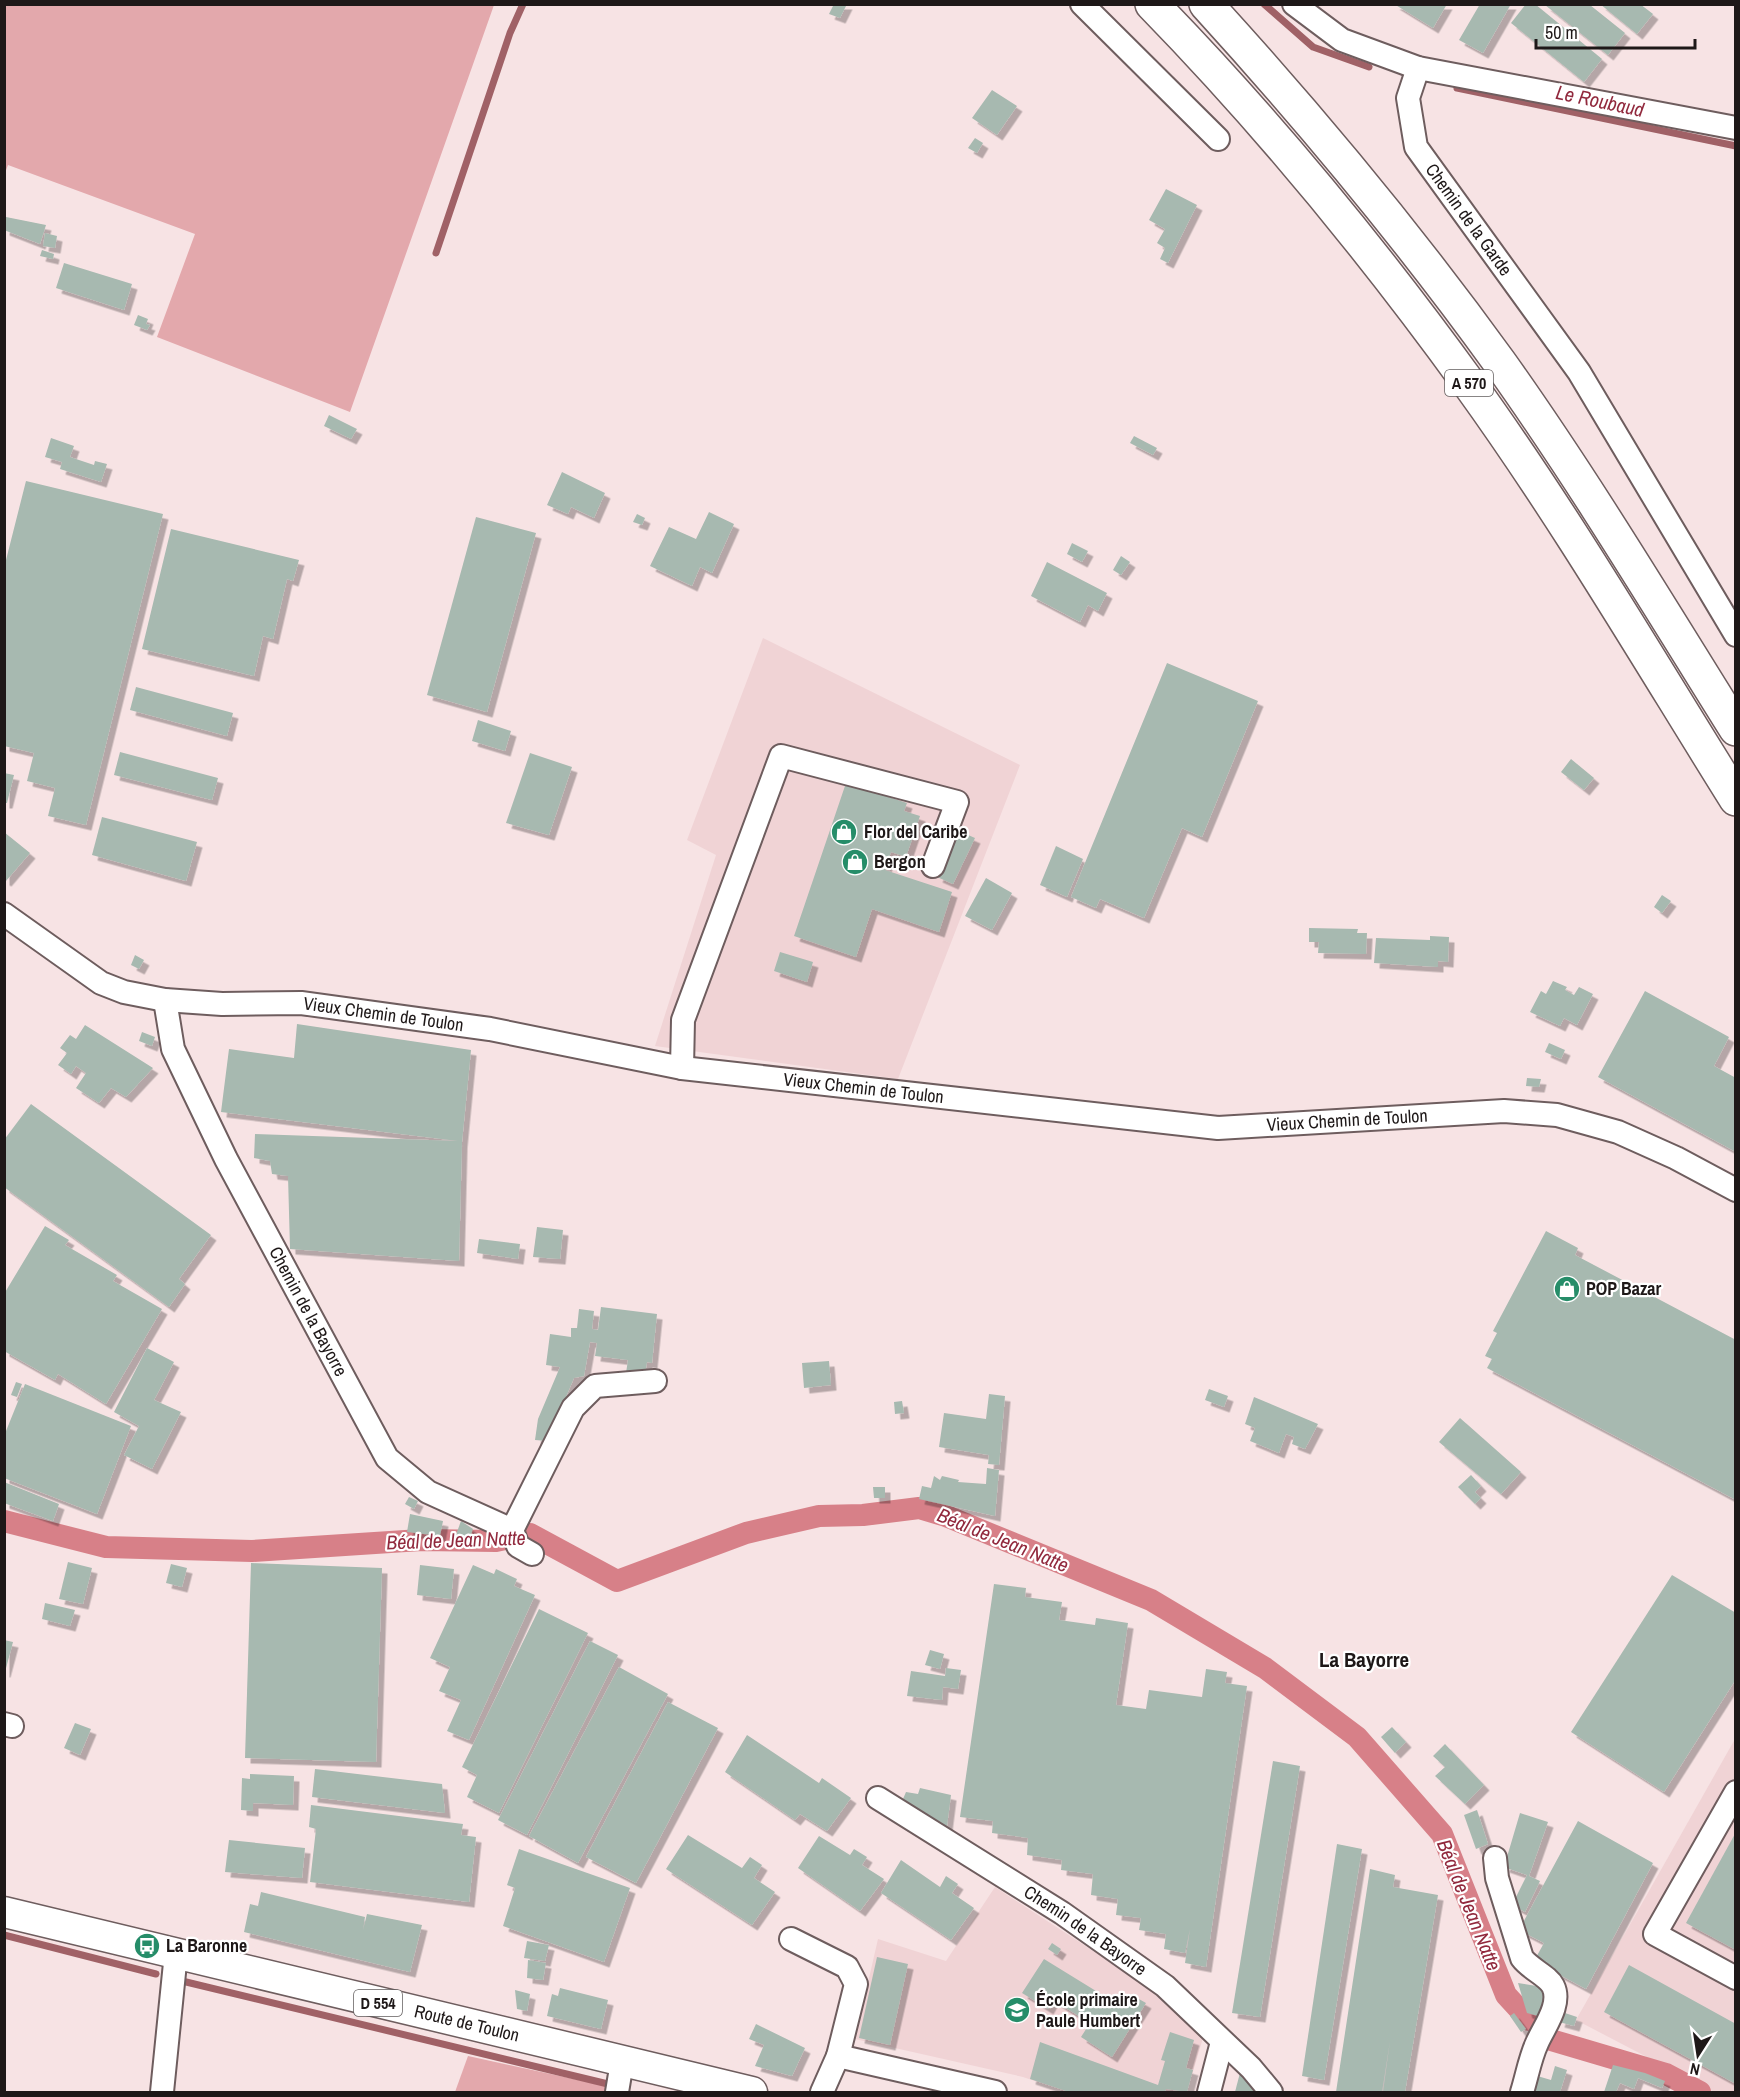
<svg xmlns="http://www.w3.org/2000/svg" width="1740" height="2097" font-family="'Archivo Narrow',sans-serif">
  <style>
    .built { fill: #f0d3d5 }
    .green { fill: #e3a8ac }
    .lines { fill: none; stroke-linecap: round; stroke-linejoin: round }
    .stream { stroke: #a06166; stroke-width: 7 }
    .canal { stroke: #d78088; stroke-width: 22 }
    .building { fill: #a7b9b0; filter: url(#shadow) }
    .minor-casing { stroke: #6e5d5e; stroke-width: 26 }
    .major-casing { stroke: #6e5d5e; stroke-width: 33 }
    .highway-casing { stroke: #6e5d5e; stroke-width: 36 }
    .minor { stroke: #fff; stroke-width: 22 }
    .major { stroke: #fff; stroke-width: 30 }
    .highway { stroke: #fff; stroke-width: 33 }
    .labels { text-anchor: middle; stroke-width: 4.5; stroke-linejoin: round; paint-order: stroke }
    .shield { fill: #fff; stroke: #625d5d; stroke-width: 1.5 }
    .shield-label { font-size: 16px; font-weight: bold; fill: #1e1818 }
    .street-label { font-size: 18px; fill: #1e1818; stroke: #fff }
    .poi-label { font-size: 18px; font-weight: bold; fill: #1e1818; stroke: #fff; text-anchor: start }
    .water-label { font-size: 20px; font-style: italic; fill: #91293d; stroke: #fff }
    .quarter-label { font-size: 21px; font-weight: bold; fill: #1e1818; stroke: #fff }
  </style>
  <defs>
    <filter id="shadow"><feDropShadow dx="5.5" dy="5.5" stdDeviation="0" flood-color="#0004"/></filter>
  </defs>
  <rect width="100%" height="100%" fill="#f7e3e4"/>
  <g class="built">
    <polygon points="763,638 1020,765 898,1079 655,1046 716,855 687,840"/>
    <polygon points="1735,1739 1735,2092 1714,2092 1576,2020"/>
    <polygon points="995,1887 1141,1982 1203,2038 1187,2092 1061,2092 1061,2090 1023,2077 855,2039 878,1939 946,1961"/>
  </g>
  <g class="green">
    <polygon points="5,4 494,5 350,412 157,337 195,234 8,165 5,173"/>
    <polygon points="468,2056 606,2086 606,2092 455,2092"/>
  </g>
  <g class="lines">
    <g class="stream">
      <polyline points="1264,4 1313,47 1369,67"/>
      <polyline points="1457,88 1736,146"/>
      <polyline points="436,253 510,33 523,4"/>
      <polyline points="4,1935 156,1974"/>
      <polyline points="182,1981 608,2084 611,2086 611,2090"/>
    </g>
    <g class="canal">
      <polyline points="4,1521 106,1547 252,1551 421,1540 496,1541 530,1534 617,1581 746,1533 819,1516 863,1515 919,1508 946,1516 1151,1600 1265,1668 1357,1737 1442,1834 1506,1995 1529,2020"/>
      <polyline points="1551,2040 1666,2074 1700,2092"/>
    </g>
  </g>
  <g class="building">
    <polygon points="834,4 847,4 840,18 829,14"/>
    <polygon points="1394,4 1447,4 1433,28"/>
    <polygon points="1480,4 1511,4 1483,53 1459,40"/>
    <polygon points="1526,4 1535,4 1602,59 1584,82 1511,23"/>
    <polygon points="1600,4 1640,4 1653,14 1637,34"/>
    <polygon points="1545,5 1590,5 1625,33 1608,55"/>
    <polygon points="992,90 1017,106 997,135 972,118"/>
    <polygon points="975,138 983,143 977,153 968,148"/>
    <polygon points="1166,189 1197,205 1168,263 1160,259 1165,248 1157,243 1165,229 1149,220"/>
    <polygon points="6,217 46,225 40,244 4,230"/>
    <polygon points="45,233 57,236 55,248 43,246"/>
    <polygon points="42,250 54,254 53,259 40,256"/>
    <polygon points="64,263 132,284 124,310 56,288"/>
    <polygon points="138,315 148,319 146,324 150,325 147,330 134,325"/>
    <polygon points="329,415 357,429 351,439 324,426"/>
    <polygon points="1134,436 1157,448 1153,455 1130,443"/>
    <polygon points="51,438 74,446 70,457 94,465 95,461 107,464 101,482 60,469 62,462 45,457"/>
    <polygon points="562,472 605,493 594,518 571,507 568,514 547,505"/>
    <polygon points="26,481 163,514 86,825 48,816 55,788 27,781 34,753 4,746 4,568"/>
    <polygon points="709,512 734,524 712,573 700,567 692,586 650,566 669,527 696,539"/>
    <polygon points="637,514 645,518 642,525 633,522"/>
    <polygon points="476,517 536,533 487,712 427,695"/>
    <polygon points="171,529 299,560 293,581 287,579 273,639 263,636 254,676 142,649"/>
    <polygon points="1072,543 1088,551 1082,562 1067,554"/>
    <polygon points="1121,556 1130,562 1121,575 1113,570"/>
    <polygon points="1047,562 1107,593 1098,611 1088,605 1080,622 1031,596"/>
    <polygon points="1167,663 1258,701 1202,837 1182,828 1144,918 1100,899 1096,908 1071,897"/>
    <polygon points="136,687 233,713 227,736 130,710"/>
    <polygon points="478,720 511,731 505,751 472,741"/>
    <polygon points="120,752 218,778 212,800 114,775"/>
    <polygon points="530,753 572,767 549,835 506,823"/>
    <polygon points="1571,759 1594,778 1584,790 1561,772"/>
    <polygon points="4,773 14,775 7,803 4,803"/>
    <polygon points="846,783 907,803 904,811 920,816 906,857 891,852 885,870 952,892 939,932 872,909 856,957 794,936"/>
    <polygon points="102,817 197,842 186,881 92,855"/>
    <polygon points="959,831 975,838 953,884 937,877"/>
    <polygon points="4,832 30,853 6,881 4,880"/>
    <polygon points="1056,846 1083,859 1067,897 1040,885"/>
    <polygon points="986,878 1012,893 992,930 965,916"/>
    <polygon points="1662,895 1671,901 1662,913 1654,907"/>
    <polygon points="1309,928 1358,929 1357,933 1367,933 1366,954 1318,953 1319,942 1309,942"/>
    <polygon points="1430,936 1449,937 1448,962 1438,961 1438,967 1374,963 1376,938 1430,940"/>
    <polygon points="780,952 813,962 807,982 774,971"/>
    <polygon points="135,955 144,960 139,969 131,965"/>
    <polygon points="1553,981 1567,987 1565,990 1574,995 1579,987 1593,994 1577,1025 1564,1018 1560,1026 1530,1012 1541,991 1546,994"/>
    <polygon points="1645,991 1729,1037 1714,1066 1736,1078 1736,1152 1598,1077"/>
    <polygon points="297,1024 471,1050 462,1142 459,1261 290,1249 288,1176 272,1174 270,1161 254,1158 255,1134 458,1141 221,1112 229,1049 294,1058"/>
    <polygon points="85,1025 153,1068 126,1097 111,1088 99,1103 76,1088 86,1073 76,1066 71,1074 58,1065 67,1053 60,1048 70,1035 76,1039"/>
    <polygon points="142,1032 155,1037 152,1046 139,1041"/>
    <polygon points="1549,1043 1565,1050 1561,1059 1545,1052"/>
    <polygon points="1527,1078 1541,1079 1539,1087 1526,1086"/>
    <polygon points="31,1104 211,1235 179,1279 185,1284 169,1307 4,1187 4,1140"/>
    <polygon points="45,1226 69,1240 65,1245 117,1275 113,1281 162,1309 106,1404 58,1374 55,1380 4,1351 4,1294"/>
    <polygon points="537,1227 563,1230 560,1259 533,1257"/>
    <polygon points="1546,1231 1578,1248 1575,1255 1736,1340 1736,1500 1487,1368 1492,1359 1485,1356 1497,1333 1493,1331"/>
    <polygon points="479,1239 520,1244 518,1259 477,1253"/>
    <polygon points="601,1307 657,1314 652,1363 647,1362 645,1374 626,1373 628,1360 595,1356 597,1343 590,1342 584,1376 574,1378 547,1441 535,1440 538,1419 560,1367 546,1365 550,1334 571,1337 571,1328 577,1328 579,1309 594,1311 592,1329 598,1330"/>
    <polygon points="147,1348 174,1362 154,1400 181,1412 152,1469 124,1455 139,1426 114,1412"/>
    <polygon points="829,1361 831,1385 804,1388 802,1363"/>
    <polygon points="16,1382 22,1384 17,1397 11,1395"/>
    <polygon points="25,1384 131,1426 97,1514 4,1478 4,1436"/>
    <polygon points="1209,1389 1228,1396 1224,1407 1205,1400"/>
    <polygon points="989,1394 1005,1396 999,1465 988,1464 989,1455 939,1447 944,1413 986,1419"/>
    <polygon points="1254,1397 1318,1424 1305,1449 1292,1444 1294,1437 1286,1434 1279,1453 1250,1441 1255,1428 1245,1424"/>
    <polygon points="902,1401 904,1413 895,1414 894,1402"/>
    <polygon points="1460,1418 1521,1472 1501,1494 1439,1442"/>
    <polygon points="987,1468 999,1470 995,1516 919,1499 922,1486 931,1488 934,1476 940,1480 942,1476 959,1480 958,1482 986,1484"/>
    <polygon points="1471,1475 1481,1486 1475,1492 1481,1498 1475,1504 1458,1487"/>
    <polygon points="4,1482 59,1504 53,1521 4,1503"/>
    <polygon points="873,1487 885,1487 885,1498 874,1498"/>
    <polygon points="409,1497 418,1501 414,1509 405,1504"/>
    <polygon points="410,1514 443,1521 440,1536 407,1532"/>
    <polygon points="461,1521 473,1529 469,1540 454,1540"/>
    <polygon points="68,1562 92,1568 83,1604 59,1599"/>
    <polygon points="251,1563 382,1568 376,1762 245,1758"/>
    <polygon points="171,1564 187,1568 182,1587 166,1583"/>
    <polygon points="420,1565 454,1569 451,1599 417,1595"/>
    <polygon points="473,1565 494,1574 496,1569 517,1579 514,1586 535,1595 469,1740 447,1731 461,1700 439,1691 450,1667 430,1658"/>
    <polygon points="1672,1575 1736,1613 1736,1679 1664,1792 1571,1732"/>
    <polygon points="994,1584 1026,1588 1025,1597 1062,1602 1059,1620 1095,1625 1096,1618 1128,1623 1116,1705 1146,1709 1149,1690 1202,1697 1206,1669 1227,1672 1225,1683 1247,1686 1206,1967 1185,1963 1190,1929 1185,1953 1164,1949 1166,1934 1139,1930 1141,1918 1116,1915 1118,1899 1091,1895 1093,1874 1061,1870 1062,1860 1027,1855 1028,1838 992,1833 993,1821 960,1817"/>
    <polygon points="45,1603 75,1610 70,1626 42,1619"/>
    <polygon points="539,1609 588,1633 499,1813 467,1797 477,1775 462,1767"/>
    <polygon points="4,1640 13,1642 5,1672 4,1672"/>
    <polygon points="590,1641 618,1655 527,1835 498,1820"/>
    <polygon points="930,1650 944,1654 940,1669 925,1665"/>
    <polygon points="619,1667 668,1694 578,1863 529,1836"/>
    <polygon points="946,1668 961,1670 958,1689 943,1687 942,1700 907,1696 911,1671 945,1676"/>
    <polygon points="668,1702 718,1728 636,1883 586,1857"/>
    <polygon points="75,1723 91,1729 80,1755 64,1748"/>
    <polygon points="1392,1727 1406,1742 1395,1753 1381,1737"/>
    <polygon points="747,1735 819,1783 822,1778 851,1798 827,1831 800,1814 795,1820 725,1772"/>
    <polygon points="1445,1744 1484,1785 1465,1804 1435,1776 1445,1767 1433,1756"/>
    <polygon points="1273,1761 1300,1766 1260,2017 1232,2013"/>
    <polygon points="315,1769 442,1784 445,1813 312,1797"/>
    <polygon points="250,1774 294,1776 293,1805 253,1803 253,1811 241,1810 242,1778 250,1779"/>
    <polygon points="920,1788 951,1795 947,1826 903,1799 906,1792 918,1794"/>
    <polygon points="311,1805 463,1824 461,1835 476,1837 469,1902 310,1882 316,1829 309,1827"/>
    <polygon points="1477,1810 1488,1844 1476,1849 1464,1815"/>
    <polygon points="1520,1813 1548,1822 1529,1876 1540,1881 1525,1912 1512,1905 1527,1875 1504,1867"/>
    <polygon points="1578,1821 1653,1863 1586,1989 1534,1961 1544,1943 1519,1930"/>
    <polygon points="1736,1832 1736,1950 1686,1923"/>
    <polygon points="688,1835 742,1868 750,1857 762,1865 754,1878 775,1892 752,1925 666,1869"/>
    <polygon points="819,1836 850,1855 854,1849 867,1857 862,1865 884,1879 860,1911 798,1868"/>
    <polygon points="229,1840 305,1848 302,1878 225,1872"/>
    <polygon points="1337,1844 1362,1849 1324,2080 1302,2076"/>
    <polygon points="519,1849 630,1888 604,1962 503,1926 515,1888 507,1885"/>
    <polygon points="901,1860 940,1887 946,1876 958,1884 952,1893 974,1908 951,1940 881,1893"/>
    <polygon points="1370,1869 1395,1875 1393,1887 1438,1895 1405,2092 1383,2092 1390,2041 1382,2092 1336,2092"/>
    <polygon points="261,1892 365,1917 363,1930 367,1914 422,1925 410,1972 244,1932 250,1904 258,1906"/>
    <polygon points="527,1941 549,1945 545,1961 524,1958"/>
    <polygon points="1052,1943 1061,1949 1057,1955 1048,1949"/>
    <polygon points="877,1957 908,1964 890,2045 859,2038"/>
    <polygon points="1044,1959 1122,2007 1130,1994 1146,2003 1112,2057 1081,2037 1090,2023 1053,2000 1048,2009 1022,1993"/>
    <polygon points="528,1960 546,1963 543,1980 527,1978"/>
    <polygon points="1629,1965 1736,2024 1736,2084 1604,2012"/>
    <polygon points="1518,1983 1549,1988 1542,2017 1527,2013"/>
    <polygon points="560,1988 608,2000 601,2029 547,2016 552,1994 558,1996"/>
    <polygon points="515,1990 530,1994 527,2011 517,2009"/>
    <polygon points="1562,2012 1577,2017 1574,2026 1559,2022"/>
    <polygon points="1514,2013 1526,2029 1521,2032 1510,2016"/>
    <polygon points="756,2024 805,2048 792,2076 755,2066 764,2045 749,2039"/>
    <polygon points="1170,2032 1194,2040 1186,2068 1193,2070 1187,2092 1166,2089 1165,2092 1069,2092 1030,2079 1040,2042 1158,2085 1165,2061 1161,2060"/>
    <polygon points="1613,2065 1645,2073 1665,2081 1662,2088 1638,2078 1634,2089 1620,2083 1616,2092 1604,2092"/>
    <polygon points="1555,2066 1567,2070 1560,2092 1530,2092 1534,2075 1551,2080"/>
    <polygon points="1241,2069 1260,2092 1235,2092"/>
  </g>
  <g class="lines">
    <g class="minor-casing">
      <g id="minor">
        <polyline points="1082,4 1218,139"/>
        <polyline points="1294,4 1342,40 1418,68 1736,128"/>
        <path id="s1" d="M1418,68L1408,98L1416,147L1579,372L1736,635"/>
        <path id="s2" d="M4,914L101,983L124,992L165,1000L222,1004L301,1003L490,1029L682,1068L1218,1128L1504,1111L1557,1115L1618,1132L1676,1158L1736,1190"/>
        <path id="s3" d="M165,1000L173,1049L226,1159L387,1458L428,1492L512,1530L518,1546L532,1554"/>
        <polyline points="682,1068 683,1020 781,756 957,802 933,866"/>
        <polyline points="512,1530 573,1408 595,1386 655,1381"/>
        <polyline points="4,1724 12,1726"/>
        <polyline points="1736,1792 1655,1934 1736,1978"/>
        <path id="s4" d="M878,1798L1062,1913L1165,1986L1251,2068L1271,2092"/>
        <path d="M1495,1858L1497,1878L1522,1958C1530,1969 1548,1976 1553,1986C1562,2004 1544,2027 1537,2043C1530,2058 1527,2076 1522,2092"/>
        <polyline points="791,1939 847,1967 856,1984 838,2056 822,2092"/>
        <polyline points="838,2056 995,2092"/>
        <polyline points="162,2092 176,1953"/>
        <polyline points="617,2092 622,2062"/>
        <polyline points="1209,2092 1222,2042"/>
      </g>
    </g>
    <g class="major-casing">
      <g id="major">
        <path id="s5" d="M4,1912L752,2092"/>
      </g>
    </g>
    <g class="highway-casing">
      <g id="highway">
        <path d="M1152,4C1268,123 1373,251 1470,385C1566,518 1649,660 1736,799"/>
        <path d="M1206,4C1310,118 1409,237 1500,363C1584,481 1659,606 1736,729"/>
      </g>
    </g>
    <use href="#minor" class="minor"/>
    <use href="#major" class="major"/>
    <use href="#highway" class="highway"/>
  </g>
  <defs>
    <g id="shop-disc" transform="scale(1.35)"><circle r="9.5" fill="#268d69" stroke="#fff"/><path d="M-5-2.5h2.3a2.7 3.5 0 0 1 5.4 0H5L5.5 6h-11ZM-1.5-2.5h3a1.5 2.3 0 0 0-3 0Z" fill="#fff"/></g>
    <g id="bus-disc" transform="scale(1.35)"><circle r="9.5" fill="#268d69" stroke="#fff"/><path d="M-5-6H5V4H4V6H2V4H-2V6H-4V4H-5ZM-3.5-4V0h7V-4ZM-3.5 1.2v1.5H-2V1.2ZM2 1.2v1.5H3.5V1.2Z" fill="#fff"/></g>
    <g id="school-disc" transform="scale(1.35)"><circle r="9.5" fill="#268d69" stroke="#fff"/><path d="M0-5L7-2L0 1L-7-2ZM-4 1L0 2.5L4 1V4Q0 6-4 4Z" fill="#fff"/></g>
  </defs>
  <g fill-rule="evenodd">
    <use href="#shop-disc" x="844" y="832"/>
    <use href="#shop-disc" x="855" y="862"/>
    <use href="#shop-disc" x="1567" y="1289"/>
    <use href="#bus-disc" x="147" y="1946"/>
    <use href="#school-disc" x="1017" y="2010"/>
  </g>
  <g class="labels">
    <g class="shield">
      <rect x="1445" y="370" width="48" height="26" rx="4.5"/>
      <rect x="354" y="1990" width="48" height="26" rx="4.5"/>
    </g>
    <g class="shield-label">
      <text x="1469" y="389">A 570</text>
      <text x="378" y="2009">D 554</text>
    </g>
    <g class="street-label">
      <text dy="6" stroke="none"><textPath href="#s1" startOffset="171">Chemin de la Garde</textPath></text>
      <text dy="6" stroke="none"><textPath href="#s2" startOffset="405">Vieux Chemin de Toulon</textPath></text>
      <text dy="6" stroke="none"><textPath href="#s2" startOffset="891">Vieux Chemin de Toulon</textPath></text>
      <text dy="6" stroke="none"><textPath href="#s2" startOffset="1377">Vieux Chemin de Toulon</textPath></text>
      <text dy="6" stroke="none"><textPath href="#s3" startOffset="345">Chemin de la Bayorre</textPath></text>
      <text dy="6" stroke="none"><textPath href="#s4" startOffset="246">Chemin de la Bayorre</textPath></text>
      <text dy="6" stroke="none"><textPath href="#s5" startOffset="476">Route de Toulon</textPath></text>
    </g>
    <g class="poi-label">
      <text x="864" y="838">Flor del Caribe</text>
      <text x="874" y="868">Bergon</text>
      <text x="1586" y="1295">POP Bazar</text>
      <text x="166" y="1952">La Baronne</text>
      <text x="1036" y="2006">École primaire<tspan x="1036" dy="21">Paule Humbert</tspan></text>
    </g>
    <g class="water-label">
      <text transform="translate(1600 101) rotate(12)" y="7">Le Roubaud</text>
      <text transform="translate(456 1540) rotate(-2)" y="7">Béal de Jean Natte</text>
      <text transform="translate(1003 1540) rotate(22)" y="7">Béal de Jean Natte</text>
      <text transform="translate(1469 1905) rotate(68)" y="7">Béal de Jean Natte</text>
    </g>
    <g class="quarter-label">
      <text x="1364" y="1667">La Bayorre</text>
    </g>
  </g>
  <rect width="1740" height="2097" fill="none" stroke="#1e1818" stroke-width="12"/>
  <g transform="translate(1698 2055) rotate(192)" stroke="#ffffff" stroke-width="4.5" paint-order="stroke">
  <path d="M0-4.5L10 22L0 15L-10 22Z" fill="#1e1818"/>
  <text y="-9" font-size="16" font-weight="bold" text-anchor="middle" fill="#1e1818">N</text>
  </g>
  <path d="M1536 39v9h159v-9" fill="none" stroke="#1e1818" stroke-width="3"/>
  <text x="1545" y="39" font-size="18" fill="#1e1818" stroke="#ffffff" stroke-width="4.5" paint-order="stroke">50 m</text>
</svg>
